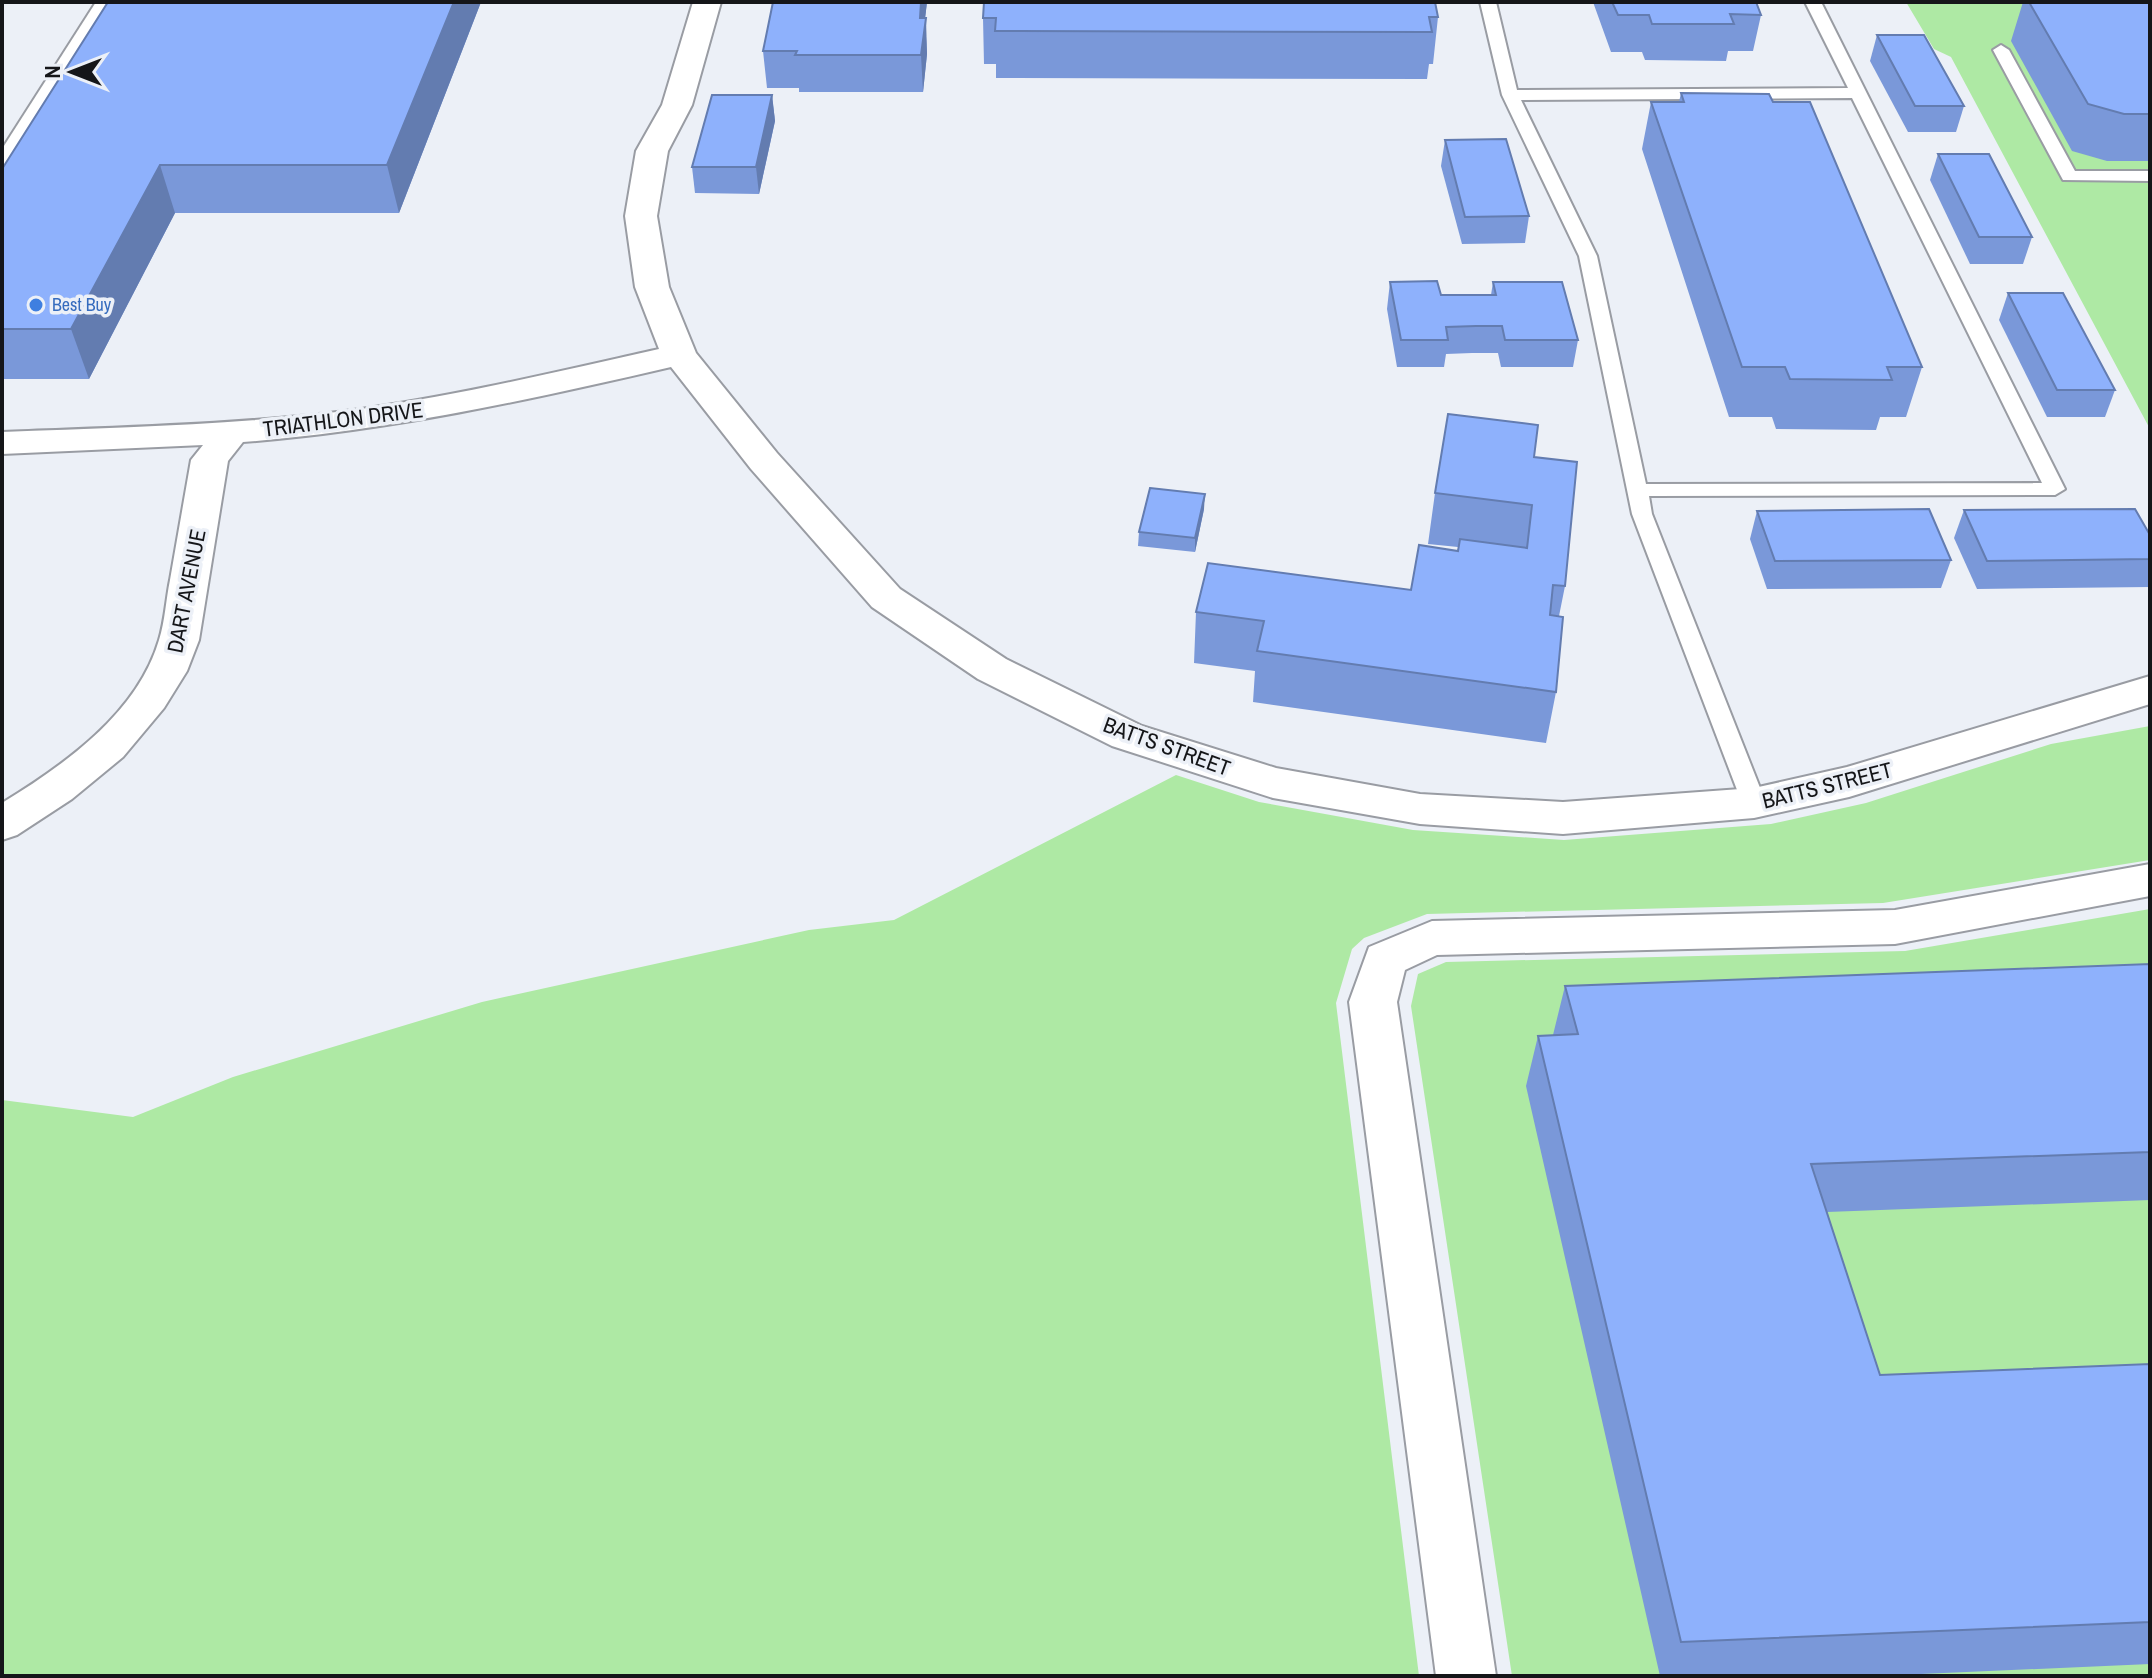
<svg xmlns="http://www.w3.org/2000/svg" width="2152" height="1678" font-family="'Archivo Narrow',sans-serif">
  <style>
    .green { fill: #aee9a4 }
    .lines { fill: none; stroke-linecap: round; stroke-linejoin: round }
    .lane-casing { stroke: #999ca3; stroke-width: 4 }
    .street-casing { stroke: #999ca3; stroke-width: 4 }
    .lane { fill: #fff; fill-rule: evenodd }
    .street { fill: #fff; fill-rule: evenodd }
    .wall { fill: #7a98d9 }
    .shaded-wall { fill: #637cb0 }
    .building { fill: #8eb1fc; stroke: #637cb0; stroke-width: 2 }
    .shop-dot { fill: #3f7fe0; stroke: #ecf0f7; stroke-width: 3 }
    .labels { text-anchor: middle; stroke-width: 7; stroke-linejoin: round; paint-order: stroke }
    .far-shop-label { font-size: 18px; fill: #366cbe; stroke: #ecf0f7; text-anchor: start }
    .street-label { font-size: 22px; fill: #151619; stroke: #ecf0f7 }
  </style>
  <rect width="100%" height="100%" fill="#ecf0f7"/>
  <g class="green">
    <polygon points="1906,2 2150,2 2150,429 1951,57 1934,49"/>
    <polygon points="2150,726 2150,860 1883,903 1427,914 1364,938 1352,949 1336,1003 1419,1676 2,1676 2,1100 133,1117 233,1077 482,1002 809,930 894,920 1176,775 1259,802 1413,830 1564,840 1771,824 1866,803 2051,744"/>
    <polygon points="2150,909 2150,1676 1512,1676 1411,1006 1418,974 1446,962 1905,951"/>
  </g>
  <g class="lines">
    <g class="lane-casing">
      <g id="lane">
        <polygon points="96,2 112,2 11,162 2,167 2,149"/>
        <path d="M1480,2H1496L1517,90L1848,88L1805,2H1821L2065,489L2055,495L1649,496L1652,514L1766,803L1762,809L1754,811L1746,809L1742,803L1632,514L1579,256L1502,95ZM1852,98L2042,483L1646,484L1597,256L1521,100Z"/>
        <polygon points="2001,45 2009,50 2075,171 2150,171 2150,181 2063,180 1993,50"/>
      </g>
    </g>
    <g class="street-casing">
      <g id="street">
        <path d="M693,2H721L692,105L668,151L657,216L669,287L696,353L777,453L900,589L1006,659L1142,726L1276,768L1420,794L1563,802L1754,788L1847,767L2150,676V704L1849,797L1754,818L1563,834L1420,824L1273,798L1112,746L978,679L872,607L751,469L671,367C529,400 388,431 243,442L228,461L199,640L187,671L164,708L123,757L72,799L17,835L2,840V803C64,765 137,714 159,640C165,621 166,599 170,580C177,540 184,500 191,460L203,445L2,454V432C121,427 242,425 361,409C461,395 560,371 659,349L635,287L625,216L636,151L662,105Z"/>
        <polygon points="2150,864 2150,896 1895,944 1437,955 1405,970 1397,1002 1496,1676 1436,1676 1349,1002 1369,947 1432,921 1895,910"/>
      </g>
    </g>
    <use href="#lane" class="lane"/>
    <use href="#street" class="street"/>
  </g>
  <g class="wall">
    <polygon points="481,2 399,213 175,213 89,379 2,379 2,169"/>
    <polygon points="773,2 927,2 925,18 927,54 923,92 799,92 799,88 767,88 763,51"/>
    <polygon points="1593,2 1756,2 1761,15 1753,51 1728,51 1726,61 1645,60 1642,52 1611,52"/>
    <polygon points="1973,2 2150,2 2150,161 2107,161 2072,151 2011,41 2023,2"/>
    <polygon points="1438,17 1433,64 1429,64 1427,79 996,78 996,64 984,64 983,18"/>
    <polygon points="1877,35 1964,106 1956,132 1908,132 1870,61"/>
    <polygon points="1681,93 1773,102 1922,367 1906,417 1880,417 1876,430 1776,429 1772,417 1729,417 1642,149 1651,102 1679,102"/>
    <polygon points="772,95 775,121 759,194 695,193 692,167"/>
    <polygon points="1445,140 1529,216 1525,243 1462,244 1441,166"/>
    <polygon points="1938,154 2032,237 2023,264 1970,264 1930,180"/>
    <polygon points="1390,282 1441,295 1491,295 1493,282 1578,340 1573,367 1501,367 1498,353 1472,353 1446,354 1444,367 1397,367 1387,309"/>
    <polygon points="2008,293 2115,390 2105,417 2047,417 1999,320"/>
    <polygon points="1534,457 1565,586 1559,616 1556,692 1546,743 1253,702 1255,671 1194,663 1196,612 1411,590 1458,551 1458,547 1428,544 1435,493"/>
    <polygon points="1204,509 1195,552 1138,546 1139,532"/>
    <polygon points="1964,510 2150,535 2150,587 1977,589 1954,538"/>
    <polygon points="1757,511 1951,560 1941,588 1767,589 1750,539"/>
    <polygon points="2150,964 2150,1200 1827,1212 1880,1375 2150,1364 2150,1664 1876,1676 1660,1676 1526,1086 1538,1036 1553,1035 1565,986"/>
  </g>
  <g class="shaded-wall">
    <polygon points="454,2 481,2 399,213 387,165"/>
    <polygon points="921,2 927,2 921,54 920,18"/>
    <polygon points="926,18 927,54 923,92 921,55"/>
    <polygon points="772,95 775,121 759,194 756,167"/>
    <polygon points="160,165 175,213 89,379 71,329"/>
    <polygon points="1205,494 1204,509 1195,552 1195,538"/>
  </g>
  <g class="building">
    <polygon points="108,2 454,2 387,165 160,165 71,329 2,329 2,169"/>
    <polygon points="773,2 921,2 920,18 926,18 921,55 795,55 797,51 763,51"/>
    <polygon points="984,2 1435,2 1438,17 1429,17 1432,32 995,31 996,18 983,18"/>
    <polygon points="1612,2 1756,2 1761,15 1730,14 1734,24 1652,24 1649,15 1618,15"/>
    <polygon points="2029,2 2150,2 2150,114 2124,114 2088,104"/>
    <polygon points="1877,35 1924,35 1964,106 1915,106"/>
    <polygon points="1681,93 1769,94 1773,102 1810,102 1922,367 1887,367 1892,380 1790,379 1785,367 1742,367 1651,102 1684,102"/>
    <polygon points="712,95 772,95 756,167 692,167"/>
    <polygon points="1506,139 1529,216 1465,217 1445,140"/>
    <polygon points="1938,154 1989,154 2032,237 1979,237"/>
    <polygon points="1437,281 1441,295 1496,295 1493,282 1562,282 1578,340 1505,340 1502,326 1476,326 1446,327 1448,340 1401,340 1390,282"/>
    <polygon points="2008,293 2063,293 2115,390 2057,390"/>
    <polygon points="1448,414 1538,425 1534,457 1577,462 1565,586 1553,585 1550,615 1563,617 1556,692 1257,651 1264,621 1196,612 1208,563 1411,590 1419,545 1458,551 1460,539 1527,548 1532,505 1435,493"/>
    <polygon points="1150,488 1205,494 1195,538 1139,532"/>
    <polygon points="1929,509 1951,560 1775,561 1757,511"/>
    <polygon points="2135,509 2150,535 2150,559 1987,561 1964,510"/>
    <polygon points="2150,964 2150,1152 1811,1164 1880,1375 2150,1364 2150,1622 1681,1642 1538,1036 1578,1034 1565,986"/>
  </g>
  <circle class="shop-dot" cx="36" cy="305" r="8"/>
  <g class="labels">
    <g class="far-shop-label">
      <text x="52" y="311">Best Buy</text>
    </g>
    <g class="street-label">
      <text transform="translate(343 419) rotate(-7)" y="8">TRIATHLON DRIVE</text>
      <text transform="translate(186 591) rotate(-79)" y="8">DART AVENUE</text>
      <text transform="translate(1167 746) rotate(20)" y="8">BATTS STREET</text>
      <text transform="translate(1827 785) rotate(-14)" y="8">BATTS STREET</text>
    </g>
  </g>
  <rect width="2152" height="1678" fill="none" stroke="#151619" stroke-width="8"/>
  <g transform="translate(72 72) rotate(270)" stroke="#ecf0f7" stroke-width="6" paint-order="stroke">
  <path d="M0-6L14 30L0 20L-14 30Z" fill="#151619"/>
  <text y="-12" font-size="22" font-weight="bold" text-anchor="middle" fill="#151619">N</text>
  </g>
</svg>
